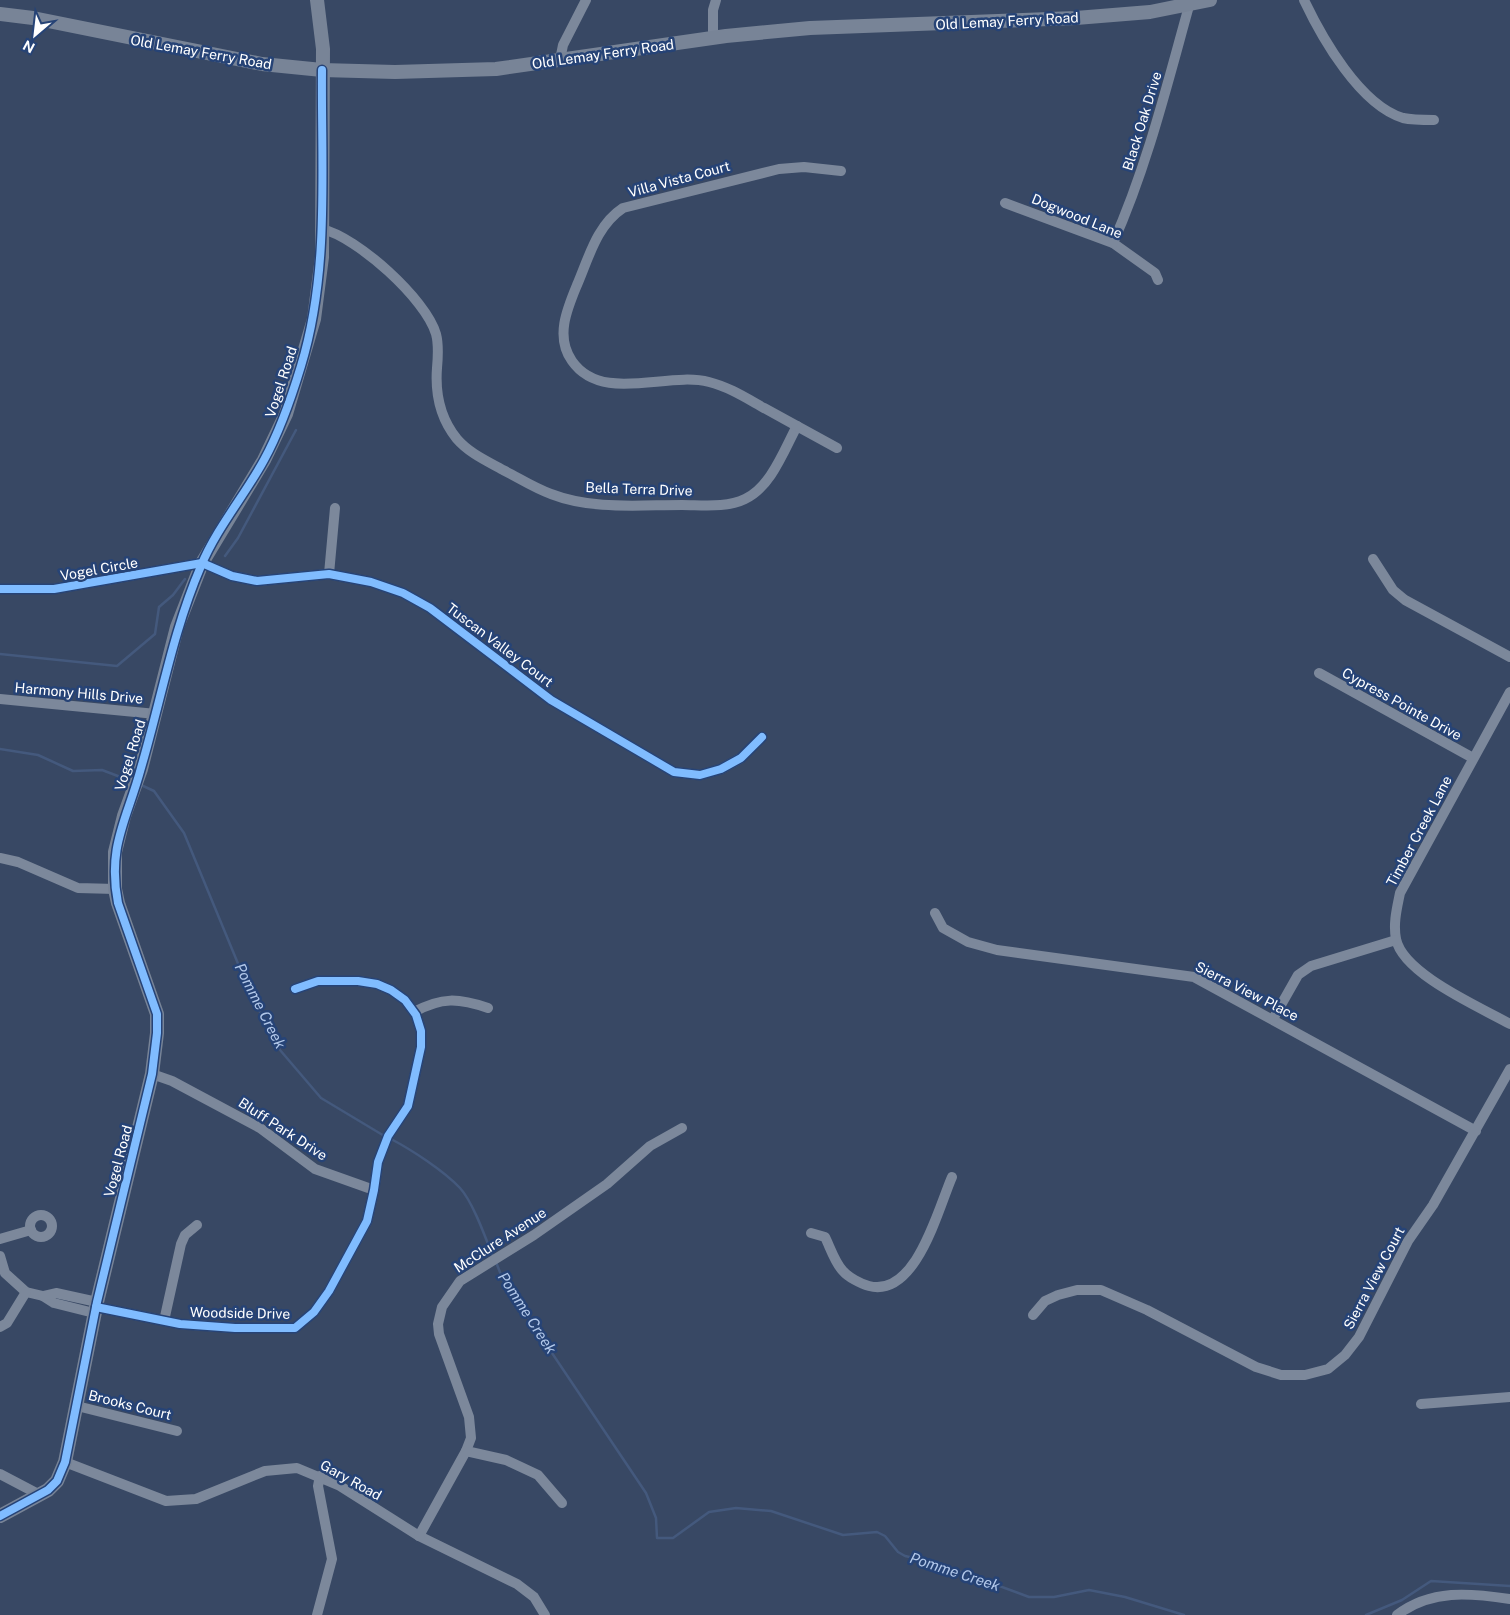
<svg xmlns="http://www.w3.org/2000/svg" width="1510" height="1615" font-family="'Public Sans',sans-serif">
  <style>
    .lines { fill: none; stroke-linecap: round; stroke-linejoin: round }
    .stream { stroke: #44597d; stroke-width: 2.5 }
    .street { stroke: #7c889b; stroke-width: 10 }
    .secondary { stroke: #788497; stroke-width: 14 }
    .cycleway-casing { stroke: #264376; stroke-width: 11 }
    .cycleway { stroke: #80bcff; stroke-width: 8 }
    .labels { text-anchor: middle; stroke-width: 5; stroke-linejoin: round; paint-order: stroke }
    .street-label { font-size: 14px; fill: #fff; stroke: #264376 }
    .water-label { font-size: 15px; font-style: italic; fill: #b2c8ea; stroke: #264376 }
  </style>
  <rect width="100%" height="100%" fill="#384864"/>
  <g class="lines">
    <g class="stream">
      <polyline points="225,556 238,538 296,430"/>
      <polyline points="0,654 117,666 155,634 159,607 173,595 185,579"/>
      <polyline points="0,749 38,755 73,771 102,770 131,781"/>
      <polyline points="141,785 154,791 184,833 251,995 280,1050 321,1098 386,1137"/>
      <path d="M391,1139C412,1150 444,1171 460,1188C473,1202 486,1239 493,1257"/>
      <polyline points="496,1262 503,1280 646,1493 656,1518 657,1538 673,1538 709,1512 736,1508 771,1511 843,1535 877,1532 885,1536 898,1552 905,1556 937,1563 1029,1597 1054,1597 1089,1590 1125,1597 1184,1615"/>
      <polyline points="1366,1615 1402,1600 1431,1581 1510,1586"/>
    </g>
    <g class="street">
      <path d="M1304,0C1322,38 1360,105 1403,118C1412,120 1424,120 1434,120"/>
      <polyline points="713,38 713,10 716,0"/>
      <polyline points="560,60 563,45 586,0"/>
      <polyline points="1005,203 1113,243 1155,273 1158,280"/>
      <path d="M322,229C357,237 426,299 436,334C439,345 438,357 437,368C435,394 440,418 457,439C469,453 487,461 503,470C519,478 534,488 551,494C592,510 638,505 682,505C702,505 727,508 745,499C771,487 784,450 797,426"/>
      <path d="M1113,243C1147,167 1167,85 1189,6"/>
      <path d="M837,448C813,435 788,421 764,408C746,398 729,387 709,382C667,371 602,404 572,361C555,337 567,309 577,285C589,257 597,225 623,208L779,169L804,167L841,171"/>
      <polyline points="1373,559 1393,590 1405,600 1510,657"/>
      <polyline points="329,574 335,508"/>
      <polyline points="0,589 54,589 202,563 232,576 257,581 329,574 371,582 403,593 430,608 551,700 674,772 700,775 721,769 741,758 762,737"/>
      <polyline points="1319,673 1473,758"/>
      <path d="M1510,692L1400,893C1397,908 1393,923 1396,939C1403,974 1480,1007 1510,1024"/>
      <polyline points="0,699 156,714"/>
      <polyline points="0,858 18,862 78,888 115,889"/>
      <polyline points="935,913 943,928 968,942 997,950 1194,977 1476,1131"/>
      <path d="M414,1012C442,997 458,998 488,1008"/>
      <polyline points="1273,1019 1298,975 1311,966 1396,940"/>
      <polyline points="152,1074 172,1081 260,1128 315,1169 374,1190"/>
      <circle cx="41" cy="1226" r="11"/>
      <path d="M811,1233L825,1237C830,1247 835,1263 843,1271C848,1277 861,1284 869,1286C916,1298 938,1209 952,1177"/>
      <polyline points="0,1239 31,1230"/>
      <polyline points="0,1256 5,1273 26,1292 43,1296 54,1303 94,1313"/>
      <polyline points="43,1296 56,1293 97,1302"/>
      <polyline points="96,1307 180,1324 235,1328 295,1328 314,1312 329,1291 367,1221 374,1190 378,1162 388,1136 408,1106 421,1047 421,1031 416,1015 405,1000 391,990 377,984 358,981 318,981 295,989"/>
      <polyline points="1033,1315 1045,1301 1058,1295 1077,1290 1101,1290 1147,1310 1256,1367 1281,1375 1305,1375 1328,1369 1345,1355 1359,1337 1408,1241 1433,1205 1510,1069"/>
      <polyline points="164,1321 181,1244 185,1235 197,1225"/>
      <polyline points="0,1327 7,1323 26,1292"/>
      <polyline points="1421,1404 1510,1397"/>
      <polyline points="77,1406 177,1431"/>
      <polyline points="466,1451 506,1460 538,1475 562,1503"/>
      <polyline points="65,1462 166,1501 196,1499 265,1471 297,1468 340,1486 419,1536 517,1584 534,1597 545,1615"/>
      <polyline points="0,1474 40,1495"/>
      <polyline points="419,1536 466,1451 471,1438 469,1417 439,1334 438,1324 442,1307 460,1281 534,1235 607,1184 650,1146 682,1128"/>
      <polyline points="317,1615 332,1559 318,1486 320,1476"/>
      <path d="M1397,1615C1431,1589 1470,1593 1510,1599"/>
    </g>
    <g class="secondary">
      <polyline points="0,14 33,18 262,64 322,70 395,72 496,69 726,36 810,28 1076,18 1150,12 1210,0"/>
      <polyline points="0,1516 48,1490 57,1481 65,1462 97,1302 152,1074 157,1033 157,1014 118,903 115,889 115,852 124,816 141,769 177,627 202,563 264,460 286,414 314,319 322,257 323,49 317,0"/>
    </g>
    <g class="cycleway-casing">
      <g id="cycleway">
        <polyline points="0,589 54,589 202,563 232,576 257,581 329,574 371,582 403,593 430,608 551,700 674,772 700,775 721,769 741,758 762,737"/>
        <polyline points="96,1307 180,1324 235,1328 295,1328 314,1312 329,1291 367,1221 374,1190 378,1162 388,1136 408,1106 421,1047 421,1031 416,1015 405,1000 391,990 377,984 358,981 318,981 295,989"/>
        <path d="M0,1516L48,1490L57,1481L65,1462L97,1302L152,1074L157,1033V1014L118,903C107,846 127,820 141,768C161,700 173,631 201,566C216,529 245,495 264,460C280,431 291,399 301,366C330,271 321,169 322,70"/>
      </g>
    </g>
    <use href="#cycleway" class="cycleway"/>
  </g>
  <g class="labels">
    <g class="street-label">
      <text transform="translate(1007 21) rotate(-3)" y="5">Old Lemay Ferry Road</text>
      <text transform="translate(201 52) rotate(10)" y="5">Old Lemay Ferry Road</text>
      <text transform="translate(603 54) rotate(-8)" y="5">Old Lemay Ferry Road</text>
      <text transform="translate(1142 121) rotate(-73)" y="5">Black Oak Drive</text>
      <text transform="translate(679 179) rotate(-15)" y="5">Villa Vista Court</text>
      <text transform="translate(1077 216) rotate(22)" y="5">Dogwood Lane</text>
      <text transform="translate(281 382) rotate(-72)" y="5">Vogel Road</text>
      <text transform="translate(639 489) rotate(2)" y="5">Bella Terra Drive</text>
      <text transform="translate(99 569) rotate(-10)" y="5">Vogel Circle</text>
      <text transform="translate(500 645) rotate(37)" y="5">Tuscan Valley Court</text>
      <text transform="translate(79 693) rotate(5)" y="5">Harmony Hills Drive</text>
      <text transform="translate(1402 704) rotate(29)" y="5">Cypress Pointe Drive</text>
      <text transform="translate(130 755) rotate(-73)" y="5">Vogel Road</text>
      <text transform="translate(1419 831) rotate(-62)" y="5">Timber Creek Lane</text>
      <text transform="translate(1247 991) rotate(27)" y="5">Sierra View Place</text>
      <text transform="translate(283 1129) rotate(33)" y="5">Bluff Park Drive</text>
      <text transform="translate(118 1161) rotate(-75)" y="5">Vogel Road</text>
      <text transform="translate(500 1240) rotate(-33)" y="5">McClure Avenue</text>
      <text transform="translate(1374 1278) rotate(-62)" y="5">Sierra View Court</text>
      <text transform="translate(240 1313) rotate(1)" y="5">Woodside Drive</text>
      <text transform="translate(130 1405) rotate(14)" y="5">Brooks Court</text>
      <text transform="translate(351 1480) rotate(29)" y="5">Gary Road</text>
    </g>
    <g class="water-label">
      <text transform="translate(260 1006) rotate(63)" y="5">Pomme Creek</text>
      <text transform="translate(527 1313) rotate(57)" y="5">Pomme Creek</text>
      <text transform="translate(955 1572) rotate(18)" y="5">Pomme Creek</text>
    </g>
  </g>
  <g transform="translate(35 35) rotate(208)" stroke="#264376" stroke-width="4" paint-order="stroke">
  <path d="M0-4L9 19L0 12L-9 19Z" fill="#ffffff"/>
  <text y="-8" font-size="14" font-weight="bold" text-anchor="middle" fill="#ffffff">N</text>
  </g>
</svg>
